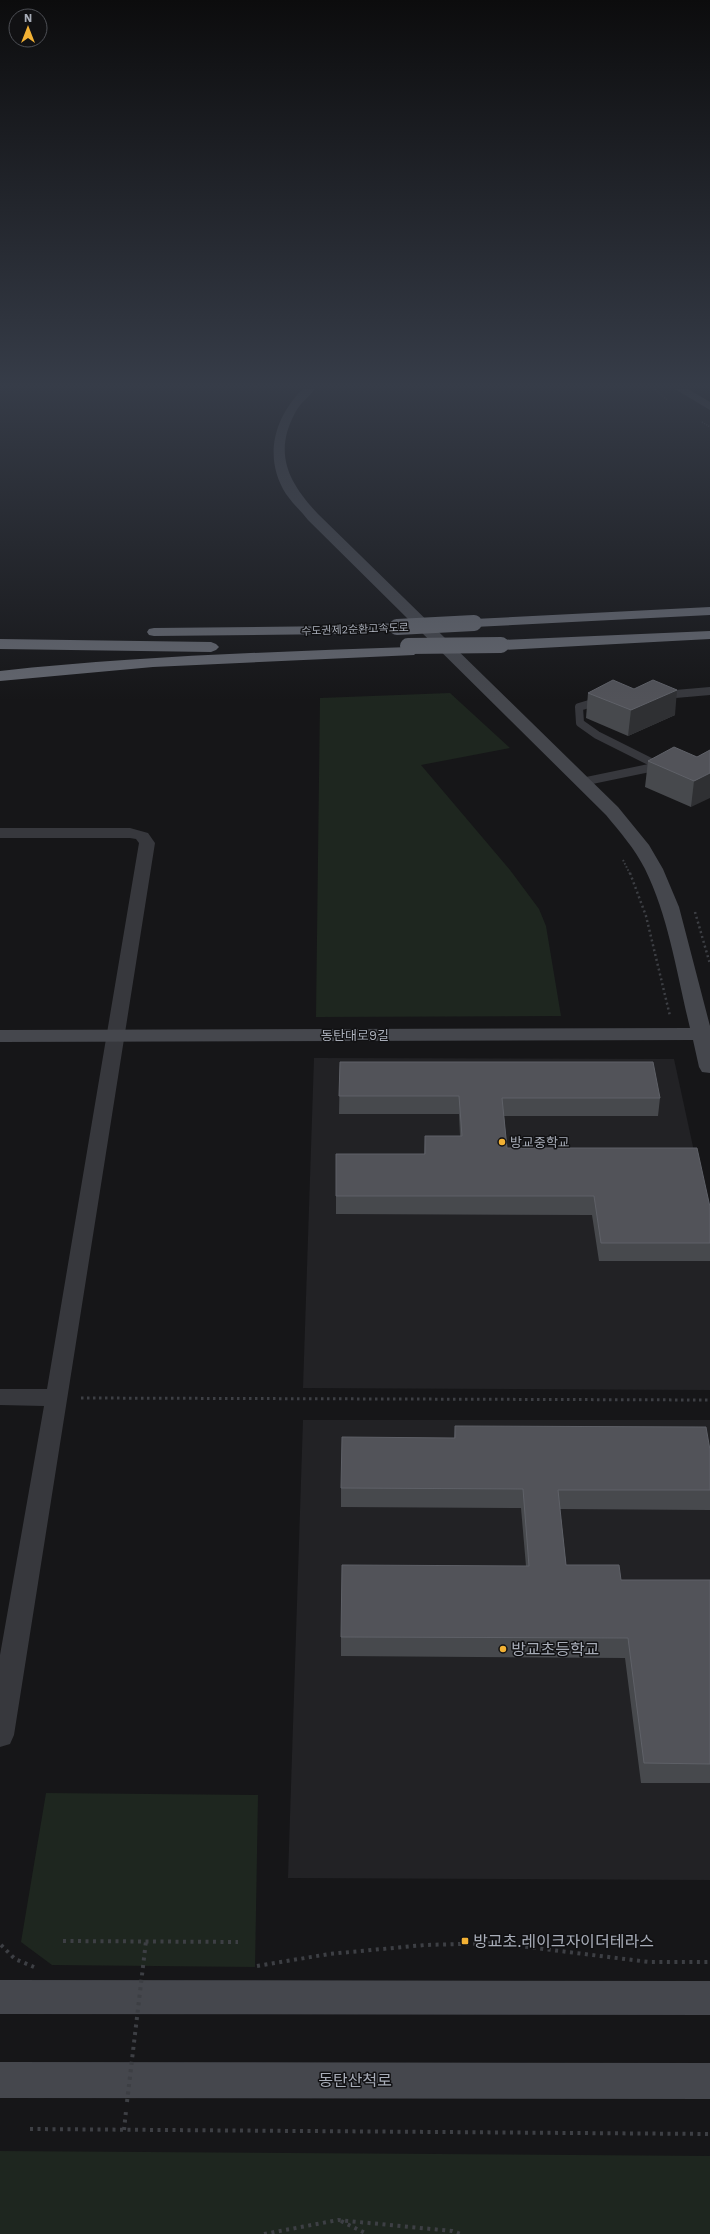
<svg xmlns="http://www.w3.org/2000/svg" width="710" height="2234" font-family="'Work Sans','Noto Sans KR',sans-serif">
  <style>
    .built { fill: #222225 }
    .green { fill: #1e261f }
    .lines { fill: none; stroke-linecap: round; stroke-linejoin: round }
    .path-far4 { stroke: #3d3f44; stroke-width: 1.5; stroke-dasharray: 1 1.5; stroke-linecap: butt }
    .path-far3 { stroke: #3d3f44; stroke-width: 2; stroke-dasharray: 1.5 2; stroke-linecap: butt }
    .path-far2 { stroke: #3d3f44; stroke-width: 2.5; stroke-dasharray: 2 3; stroke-linecap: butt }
    .path-far1 { stroke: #3d3f44; stroke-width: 3; stroke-dasharray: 2.5 3.5; stroke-linecap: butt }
    .path { stroke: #3d3f44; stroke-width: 4; stroke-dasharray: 3 4.5; stroke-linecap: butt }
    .lane { stroke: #37383d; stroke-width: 8 }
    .street { fill: #37383d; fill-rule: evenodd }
    .secondary { fill: #45474d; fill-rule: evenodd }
    .highway { fill: #63666e; fill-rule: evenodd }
    .path-bridge { stroke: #3d3f44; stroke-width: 4; stroke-dasharray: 3 4.5; stroke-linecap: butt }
    .highway-bridge { stroke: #63666e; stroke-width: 16 }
    .wall { fill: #47494d }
    .shaded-wall { fill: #2f3033 }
    .building { fill: #525359; stroke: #5f6168 }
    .poi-dot { fill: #f2b134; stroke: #111113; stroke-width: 1.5 }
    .labels { text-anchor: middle; stroke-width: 3; stroke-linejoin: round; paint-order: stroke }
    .far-street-label { font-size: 11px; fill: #a8adb8; stroke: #111113 }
    .street-label { font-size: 13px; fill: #a8adb8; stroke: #111113 }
    .poi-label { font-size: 13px; fill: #a8adb8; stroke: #111113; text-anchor: start }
    .near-poi-label { font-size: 16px; fill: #a8adb8; stroke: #111113; text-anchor: start }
    .near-street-label { font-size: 16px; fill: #a8adb8; stroke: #111113 }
  </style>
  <rect width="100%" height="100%" fill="#161618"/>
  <g class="built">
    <polygon points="314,1058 674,1059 710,1225 710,1390 303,1388"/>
    <polygon points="303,1420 710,1420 710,1880 288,1878"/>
  </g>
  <g class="green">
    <polygon points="450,693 510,748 421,765 510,870 539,909 546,926 561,1016 316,1017 320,698"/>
    <polygon points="46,1793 258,1795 255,1967 52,1965 21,1942"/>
    <polygon points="0,2151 710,2156 710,2234 0,2234"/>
  </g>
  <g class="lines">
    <g class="path-far4">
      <polyline points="655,389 667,400"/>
      <polyline points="702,422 710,427"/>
    </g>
    <polyline class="path-far3" points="623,860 630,874"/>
    <g class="path-far2">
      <polyline points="630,873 646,916 670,1016"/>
      <polyline points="695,912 710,964"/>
    </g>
    <polyline class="path-far1" points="81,1398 710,1400"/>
    <g class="path">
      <polyline points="63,1941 238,1942"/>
      <polyline points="1,1945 15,1959 34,1967"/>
      <polyline points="257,1966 329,1954 425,1945 495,1943 649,1962 710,1962"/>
      <polyline points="30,2129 710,2134"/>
      <polyline points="124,2130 126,2111"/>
      <polyline points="341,2221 367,2234"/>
      <polyline points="264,2234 338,2220 452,2231 461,2234"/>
    </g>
    <g class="lane">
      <polyline points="664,695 710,691"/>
      <polyline points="582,782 659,766 597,735 580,723 579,707 599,701"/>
    </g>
    <polygon class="street" points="0,828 130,828 148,833 155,843 14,1735 10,1744 0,1747 0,1655 44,1406 0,1405 0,1389 47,1389 139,843 136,839 130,838 0,838"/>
    <g class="secondary">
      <path d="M303,389H315C309,397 300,403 295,413C273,454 289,483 318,514L618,807L649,845L663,869L679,907L710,1026V1073L702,1072L699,1067L693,1040L0,1042V1030L690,1028C677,975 669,918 645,869C635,849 620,832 606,815L308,520C301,511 293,504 286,494C263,458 274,417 303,389Z"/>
      <polygon points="675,389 688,389 710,402 710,410"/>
      <polygon points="0,1980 710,1981 710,2015 0,2014"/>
      <polygon points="0,2062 710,2063 710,2099 0,2098"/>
    </g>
    <g class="highway">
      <polygon points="710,607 710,615 474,627 469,626 467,623 469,620 474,619"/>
      <polygon points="397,623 402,624 404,627 402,630 338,634 154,636 149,635 147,632 149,629 154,628 338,626"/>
      <polygon points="710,631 710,639 501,650 496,648 493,645 496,642 501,640"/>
      <polygon points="0,639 211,642 216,644 219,647 216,650 211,652 0,649"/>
      <path d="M409,647L414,649L417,652L414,655L153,667L0,681V671C136,656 272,652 409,647Z"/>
    </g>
    <polyline class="path-bridge" points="127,2102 146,1941"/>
    <g class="highway-bridge">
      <polyline points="397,627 474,623"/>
      <polyline points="408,646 501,645"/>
    </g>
  </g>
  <g class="wall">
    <polygon points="588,693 675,715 628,736 586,718"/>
    <polygon points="710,750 691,807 645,787 648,761 697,757"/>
    <polygon points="340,1062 660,1098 658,1116 504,1116 507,1148 710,1207 710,1261 599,1261 592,1215 336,1214 336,1196 424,1154 425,1136 460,1136 459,1114 339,1114"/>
    <polygon points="455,1426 710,1450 710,1510 560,1509 566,1565 621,1580 710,1580 710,1783 641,1783 625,1658 341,1656 341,1637 526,1566 521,1508 341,1507 341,1488 454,1438"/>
  </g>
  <g class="shaded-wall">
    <polygon points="677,690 675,715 628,736 631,710"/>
    <polygon points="710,773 710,798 691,807 694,781"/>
  </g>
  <g class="building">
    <polygon points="613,680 634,689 653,680 677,690 631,710 588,693"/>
    <polygon points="674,747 697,757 710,750 710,773 694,781 648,761"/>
    <polygon points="340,1062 653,1062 660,1098 502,1098 507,1148 697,1148 710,1207 710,1243 601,1243 594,1196 336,1196 336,1154 425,1154 425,1136 462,1136 459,1096 339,1096"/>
    <polygon points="455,1426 706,1427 710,1450 710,1490 558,1490 566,1565 619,1565 621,1580 710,1580 710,1764 644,1763 628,1638 341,1637 342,1565 529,1566 523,1489 341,1488 342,1437 455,1438"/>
  </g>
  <linearGradient id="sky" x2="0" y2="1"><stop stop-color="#0c0c0d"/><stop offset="0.55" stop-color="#363c48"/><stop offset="1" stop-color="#363c48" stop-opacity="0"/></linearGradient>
  <rect width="710" height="701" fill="url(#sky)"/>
  <g class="poi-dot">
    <circle cx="502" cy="1142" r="4"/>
    <circle cx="503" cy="1649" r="4"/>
    <rect x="461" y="1937" width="8" height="8" rx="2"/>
  </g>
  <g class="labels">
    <g class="far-street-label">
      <text transform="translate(355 629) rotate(-2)" y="4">수도권제2순환고속도로</text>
    </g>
    <g class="street-label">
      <text x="355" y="1040">동탄대로9길</text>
    </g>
    <g class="poi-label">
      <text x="510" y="1147">방교중학교</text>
    </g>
    <g class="near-poi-label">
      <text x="511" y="1655">방교초등학교</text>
      <text x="473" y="1947">방교초.레이크자이더테라스</text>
    </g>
    <g class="near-street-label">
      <text x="355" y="2086">동탄산척로</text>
    </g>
  </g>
  <g transform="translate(28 28)"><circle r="19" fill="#111113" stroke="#4d4f55"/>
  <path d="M0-3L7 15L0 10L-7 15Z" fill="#f2b134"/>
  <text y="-6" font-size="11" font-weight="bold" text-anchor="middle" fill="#a8adb8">N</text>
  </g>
</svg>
